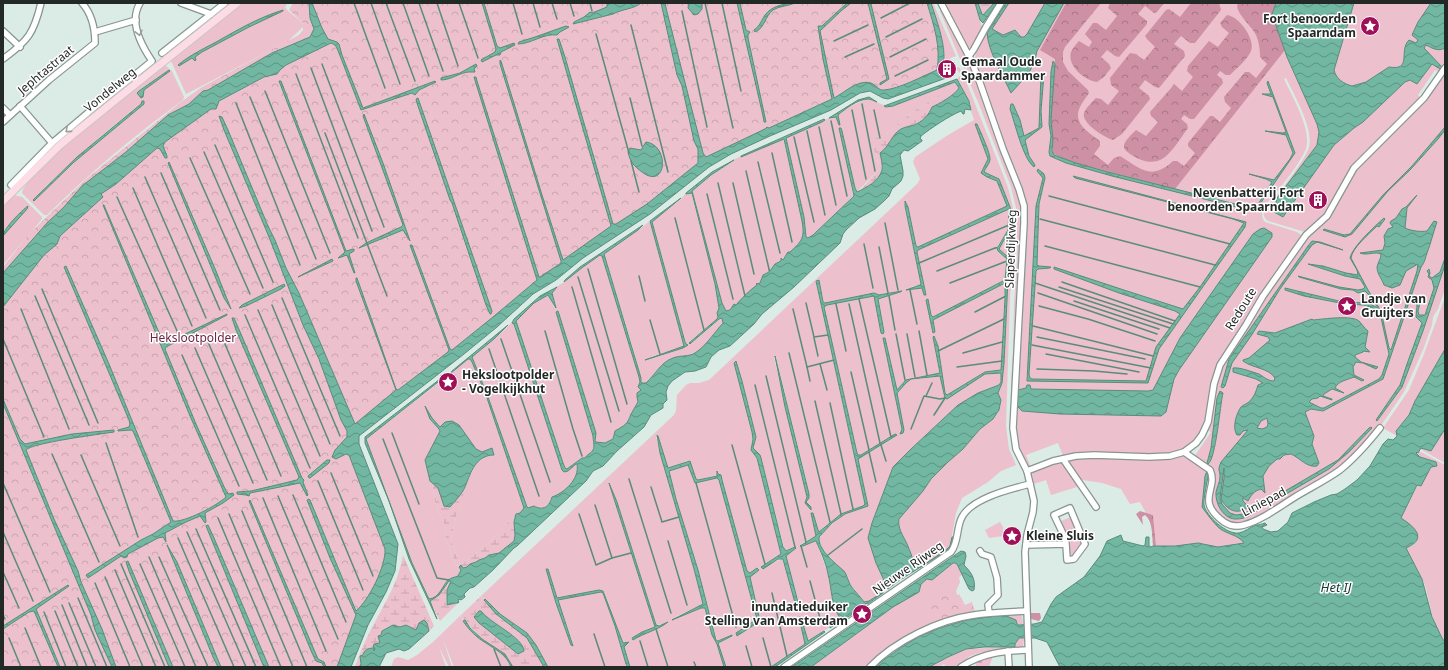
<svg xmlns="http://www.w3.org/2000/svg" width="1448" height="670" font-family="'Noto Sans',sans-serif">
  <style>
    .grass { fill: #ecc0cd; fill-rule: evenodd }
    .forest { fill: url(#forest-crowns) }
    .wetland { fill: url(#wetland-marsh); fill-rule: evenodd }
    .cemetery { fill: url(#cemetery-stones) }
    .park { fill: url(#park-crowns) }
    .water { fill: url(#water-waves); stroke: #5a8c7c; fill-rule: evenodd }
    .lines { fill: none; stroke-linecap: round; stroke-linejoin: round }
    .stream { stroke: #5a8c7c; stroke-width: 1.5 }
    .minor-casing { stroke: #879691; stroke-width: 8 }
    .major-casing { stroke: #c6c7c7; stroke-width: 9 }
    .minor { stroke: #fff; stroke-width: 5.5 }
    .major { stroke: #fddce6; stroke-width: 7 }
    .oneway { stroke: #9c9f9e }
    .labels { text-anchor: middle; stroke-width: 3; stroke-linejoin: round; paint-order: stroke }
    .poi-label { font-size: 12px; font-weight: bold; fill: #232927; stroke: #fff; text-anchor: start }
    .street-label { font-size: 12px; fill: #232927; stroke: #fff }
    .park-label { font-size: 12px; fill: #6f2643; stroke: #fff }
    .water-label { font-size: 13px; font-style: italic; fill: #16372e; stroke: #fff }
  </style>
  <defs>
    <pattern id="forest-crowns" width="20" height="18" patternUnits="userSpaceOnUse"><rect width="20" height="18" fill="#ce90a4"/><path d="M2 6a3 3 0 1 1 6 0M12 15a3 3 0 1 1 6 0" fill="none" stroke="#a77686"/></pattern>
    <pattern id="wetland-marsh" width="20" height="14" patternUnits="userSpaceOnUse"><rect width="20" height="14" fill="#ecc0cd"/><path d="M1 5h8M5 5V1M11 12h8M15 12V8" fill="none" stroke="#caa5b0"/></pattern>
    <pattern id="cemetery-stones" width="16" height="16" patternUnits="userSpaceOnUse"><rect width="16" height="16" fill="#ecc0cd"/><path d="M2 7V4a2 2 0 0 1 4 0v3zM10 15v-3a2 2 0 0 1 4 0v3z" fill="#caa5b0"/></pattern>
    <pattern id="park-crowns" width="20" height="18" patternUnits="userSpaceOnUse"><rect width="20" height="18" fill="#ecc0cd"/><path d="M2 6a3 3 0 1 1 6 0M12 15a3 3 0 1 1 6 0" fill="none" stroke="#caa5b0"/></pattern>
    <pattern id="water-waves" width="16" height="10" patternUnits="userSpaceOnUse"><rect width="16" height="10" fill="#71b7a1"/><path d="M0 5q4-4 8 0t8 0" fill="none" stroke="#5c9583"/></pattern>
  </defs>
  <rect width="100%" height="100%" fill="#dbebe5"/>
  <g class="grass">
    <path d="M241,3H288L285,7C289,14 298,17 303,24V27L288,41L186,94L171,61Z"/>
    <path d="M931,3H933L956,56L950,58L954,68L959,67L961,71L959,73L958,70L952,71L954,76L946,79L943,73L946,72H943C941,66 944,62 944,56C944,41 936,17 931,3Z"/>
    <polygon points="944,3 975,3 982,27 972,47 968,48 966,46"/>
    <path d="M1003,3H1445V66L1440,73L1435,70L1418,95L1421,100L1360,159L1329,210L1310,229L1305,232L1268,221C1264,218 1263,215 1264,210C1267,204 1274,199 1278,194C1287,182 1302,163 1308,150C1316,132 1294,95 1286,78L1284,79C1292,96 1314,133 1305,151C1299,164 1284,183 1275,194C1271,199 1266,203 1263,208C1261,213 1262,219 1265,222L1297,232L1301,235L1302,238L1220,361L1208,413L1200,436L1188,447L1170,455L1063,456L1058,443L1026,455L1031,468H1030L1027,467L1019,450L1015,427L1027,207L1023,191L1006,149L975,59C977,38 992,21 1003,3Z"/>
    <polygon points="942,10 967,59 965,71 940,11"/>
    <polygon points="968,61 1014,182 1020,202 1022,221 1012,388 1011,388 1011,385 1013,353 1014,304 1017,261 1017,212 1011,187 980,107 966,74"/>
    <path d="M165,65L172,71L184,97L183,100C135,135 89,173 47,215H44L22,193C25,172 142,83 165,65ZM169,70L170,71L144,90L143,93L139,91ZM144,101V104L73,163L34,201L33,200L47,185L101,136Z"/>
    <polygon points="1445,70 1445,289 1438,309 1433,317 1432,325 1423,350 1404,392 1382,424 1346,462 1331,474 1258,517 1244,524 1237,525 1225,520 1216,512 1211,504 1214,477 1194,457 1211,432 1207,430 1220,367 1261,301 1306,237 1320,225 1356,168 1422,102"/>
    <path d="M961,76H964L1004,177L1009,191L1014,213V248L1010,298L1006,426L1009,449L1016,465L1001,471L988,482L962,498L956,513L950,546L921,567H915C913,561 912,555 909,549C905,538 895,527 901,516L940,469L963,449L980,429L995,417L998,413L1001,404L1000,396L998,393L1002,383L1004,363L1009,258L999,249L1009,233L1011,210L999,179L984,172C986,168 989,164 990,160C991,154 979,129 975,124L988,160L981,173L987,177L997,181L1007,206L918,247L916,246L908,207L904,203L921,284L920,285L910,287L922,288L926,295L917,252L918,250L1009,209L1008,230L997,247L998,251L1007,259L1005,280L933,317L931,315L928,299L926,300L933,333L935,332L933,320L1003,284H1005L1001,370L985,372L946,395L945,393L938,346L934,336L933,337L940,373L906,380L897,390L885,338H883L902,429L899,432L904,430L897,393L909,380L940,376L945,398L949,397L985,374L1001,373V382L999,385L978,393L958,405L911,449L893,467L872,523L868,538L886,588L869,601L864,602L848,581V577L843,571L823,550L819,540L820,534L842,516L868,506L858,459L896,436L895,434L861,455H858L857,453L824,307L827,305L874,296L881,333H884L878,299L902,291L879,295L874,293L825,303L823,302L818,279L816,281L820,300L865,505L841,514L819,532L811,514L816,536L801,544L803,546L815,541H816L828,574L834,603L841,620L808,641L807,640L801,617H799L806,642L804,645L771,667H726L718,643L732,637L731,635L722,640H717L698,570L676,499L669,471L688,465L695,483L717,478L719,480L757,619L736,633L738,636L760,619L750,577L759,570L758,568L750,573L747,571L720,475L718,474L717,471V475L698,480L696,479L688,461L668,468L658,436L656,437L694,569L703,604L673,618L701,608H705L712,635L717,644L724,667H630L624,647L629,643L628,641L623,643L604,592L599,590L557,598L548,569L546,570L569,640L572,641L558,600L601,592L603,593L615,626L628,667H548L536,645L527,633L500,614L481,596L674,415L676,411L677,395L686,385L690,383H699L709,380L918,183L920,179L913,162L915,157L948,135L974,120L971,111V104L958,79V77ZM774,357H776L807,484L808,500L806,502L811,507L810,510L805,503L807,497L785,407ZM734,363H737L738,370L742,381L756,437L753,448L760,455L761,458L785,551L795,547L791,552L786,556L800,609L799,611L797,608L783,559L761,566L781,554L757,458L752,451L751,446L753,436ZM609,483L617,502L656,625L668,623L634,639L632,638L638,634L655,627Z"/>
    <polygon points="955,82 958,86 928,102 923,107 917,109 902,120 884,136 876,138 873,146 879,165 879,169 857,192 855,188 842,131 839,128 853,196 813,235 808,238 806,237 804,217 786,140 787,137 829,118 830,118 836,117 839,125 840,124 838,117 839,114 849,107 866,99 872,100 888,107"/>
    <path d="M783,138L803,221L804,229L802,240L771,270L763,275L760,283H757C755,290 738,303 731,307L730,310L726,311L722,303L692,191L711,175L734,161L733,160L741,156V157Z"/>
    <path d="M691,192L715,284L719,308L717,313L718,317L717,319L689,342L692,343L721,318L723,320C723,325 700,351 694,354C686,357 677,355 667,361C658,367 653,376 646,383L642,384L632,345L604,254L638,230L650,221L651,222L655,241L684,346L683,347L653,356L646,360L686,346L688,345L685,342L652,221L680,200L686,193L687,194Z"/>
    <polygon points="14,195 22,197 42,217 42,219 3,265 3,236 27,209 26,207 3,232 3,207"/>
    <path d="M600,255L602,256C616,295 627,337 639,377L640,382L638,385L641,390L638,399V402C637,406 633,410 631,413C627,425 624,426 614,433L613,439L605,443L596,442L595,441L596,433L559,314L558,311L556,312L593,436C593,440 595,447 593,450C591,454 587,454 585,458H581L567,469H565L563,463L516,320L534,303L548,294L550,295L554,307H556L552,293L557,287H556L566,281L583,267Z"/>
    <polygon points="1445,297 1445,463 1383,428 1409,390 1424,354"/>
    <path d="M512,322L514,324L562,470L565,472C570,470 573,465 577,464C580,476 570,488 560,494C558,495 556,495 554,496C548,500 551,506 540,509L534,506L528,508L527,507L488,397L472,357L501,333Z"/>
    <polygon points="468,359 470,359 472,362 486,395 524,508 520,513 516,514 487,544 461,565 457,557 451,539 457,513 461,505 466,483 477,463 485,456 494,455 491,448 482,452 476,450 459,425 440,427 432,418 426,406 430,419 439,429 440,432 425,460 429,477 432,483 435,502 445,526 446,540 456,564 461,570 458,576 449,580 439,593 430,600 412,563 366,439 446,377 446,375 451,373"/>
    <path d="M1416,452H1421L1445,465V642C1430,623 1431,599 1422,578C1417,568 1411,558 1405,548L1412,546L1417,541L1401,518L1418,485L1421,486L1431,466H1437L1436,462L1420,457Z"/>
    <polygon points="1181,455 1185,456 1207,471 1205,476 1202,507 1219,528 1241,539 1244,543 1218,547 1198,543 1175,546 1156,546 1153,515 1146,513 1140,502 1130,504 1121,489 1102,483 1076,479 1080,486 1051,495 1046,480 1034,484 1032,473 1034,470 1069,458"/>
    <polygon points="1071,517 1082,544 1074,555 1070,555 1068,537 1061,521"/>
    <polygon points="1000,522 1003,527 1003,536 989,538 985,530"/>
    <polygon points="953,563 955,563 957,564 962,575 959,577 960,582 956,591 958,598 936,623 882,651 867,667 811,667 903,600 919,592 921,584 928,579 932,580"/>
    <polygon points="1020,614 1022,616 1023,624 1017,624 1016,620 1004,615"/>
    <polygon points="460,616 475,635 504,655 511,667 454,667 443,639 452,667 449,667 439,647 446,667 391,667 394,659 398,657 408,660 417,655 433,642"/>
    <polygon points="1019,638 1024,639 1023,647 1020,649 982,652 970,656 957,667 946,667 944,664 939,667 929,667 948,657 966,649 1015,647 1015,644"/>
  </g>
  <g class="forest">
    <path d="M1066,3H1101L1065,47L1063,52V62L1068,71L1088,90L1089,93C1086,98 1082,102 1080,107C1072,123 1089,133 1100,141V146L1094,154L1108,165L1114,158L1120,156C1141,169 1151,181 1173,161H1177L1184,166L1195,153L1188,146V143L1210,116H1213L1220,122L1231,108L1225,102L1224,97L1245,72H1249L1256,78L1267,64L1260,57C1260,49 1259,42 1256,35C1252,26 1233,11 1238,3H1276L1272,14L1285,50L1175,189L1083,165L1061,158L1053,153V139L1051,120L1055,59L1040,50Z"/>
    <path d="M1110,3H1164L1157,12L1154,13L1145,6L1138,14L1147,21V24L1119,57L1115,56L1107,50L1101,57L1109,64L1111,68L1104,77L1097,82C1084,80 1067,66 1071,52C1073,48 1076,44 1079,41L1089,47L1092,42L1085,34L1093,23H1097L1106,30L1117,16L1108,8Z"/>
    <path d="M1191,3H1219L1221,10L1195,43H1190L1181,36L1174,44L1184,51L1185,56L1159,88L1155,87L1145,80L1139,88L1149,96L1150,99L1122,134L1113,140C1105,138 1081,123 1084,113C1086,108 1092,102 1096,98L1101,99L1108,105L1119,91L1111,85L1110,78L1130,53L1136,54L1144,60L1155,47L1147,39L1145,36L1166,10L1169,9L1180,17Z"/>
    <path d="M1227,15C1239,16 1256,40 1251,51C1247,60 1237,68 1230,75H1226L1220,71L1217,75L1222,79L1223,83L1194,119H1190L1184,115L1181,119L1187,124L1188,128C1182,136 1173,151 1165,157C1153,166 1141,161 1130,154C1128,152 1124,150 1124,147C1123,142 1132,134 1136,130L1146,136L1158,122L1151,116L1150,112L1172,87L1174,84L1182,91L1193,77L1187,71L1188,66L1209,41L1218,47L1229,33L1222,27L1220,23Z"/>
    <path d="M1140,511L1153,515L1156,546H1153C1152,536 1153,521 1145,515L1142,517L1143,525L1136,514Z"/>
    <polygon points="1031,613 1040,613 1041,618 1039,621 1031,619"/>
  </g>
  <g class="wetland">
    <polygon points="978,3 994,3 983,15 982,15"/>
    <path d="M956,86H958L959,88C955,95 940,104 932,107C923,128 906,122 894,136C887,144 883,154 882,164C881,167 882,168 881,171C878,181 868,187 859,192L879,169C880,159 872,151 873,141L876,138L884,136L902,120L917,109L923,107L928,102Z"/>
    <polygon points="432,483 438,488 444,506 450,507 465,487 462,503 457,513 451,539 457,557 461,565 487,544 516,514 514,522 515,535 514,541 499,553 487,556 485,558 479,560 476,562 470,564 467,567 462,568 461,565 459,567 456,564 446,540 445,526 435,502"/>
    <path d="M403,555L434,626L429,631L427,623L416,630L406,625L381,635L379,644H376L373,647H375L374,651L370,649C360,653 363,660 359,667H355C360,652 366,638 374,624C387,599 398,583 403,555Z"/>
    <polygon points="451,580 447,590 446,605 458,603 440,621 430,601 444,589"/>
    <path d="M481,596L500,618L514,627L527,638L544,667H513L505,654L482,639L460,616ZM481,611L490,620L515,637L516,652L502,640L479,623L475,615Z"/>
  </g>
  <polygon class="cemetery" points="993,656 989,667 976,667 976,662"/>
  <g class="park">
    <polygon points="293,3 931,3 940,44 939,72 883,95 863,87 736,147 546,280 363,426 349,446 391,556 343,667 3,667 3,267 29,234 86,179 181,102 202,87 299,35 303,30 303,23 289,10"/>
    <polygon points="945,592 948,596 953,592 956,596 959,594 965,605 972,602 975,612 962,615 936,623 928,606"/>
  </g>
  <g class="water">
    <polygon points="309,3 312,3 322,28 328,39 337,42 339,44 342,55 363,108 435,81 436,82 419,90 415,95 412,93 361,110 337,48 335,45 331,43 286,65 280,70 277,74 264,77 219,101 216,109 211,109 165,142 163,146 167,156 167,158 165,158 160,149 157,148 116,184 101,194 103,197 60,236 57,244 44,255 3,307 3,273 47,223 64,207 82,186 126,152 168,115 189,104 203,91 208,90 272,53 310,37 314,29 310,18"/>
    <polygon points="482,3 484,3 497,46 500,48 514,43 515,45 501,52 500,55 496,55 482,62 481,60 495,52 496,49"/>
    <path d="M607,3H641C634,9 622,9 613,14L573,24L574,22L584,17L590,12L592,13L607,7Z"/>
    <path d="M661,3H665L667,12L703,153L706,157L765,129L767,127L769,128L832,99L823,59L818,26H822L847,3H851L841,11L820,31L834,98C844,93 858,79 871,83C876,85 879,91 884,90C899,89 923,76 937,70C941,46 934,26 927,3H931C936,18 944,40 944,56C944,62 941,66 943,72L946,71L943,73L946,78L888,99L883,98L870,91L860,93L831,110L770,136L731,154L709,167L650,214L583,258L556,280L533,294L497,327L464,354L359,436V444L398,544L395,571L386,592L368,625L351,667H337L356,615L330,558L307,500L309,499L310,500L356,611C369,600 386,566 385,549L349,455L346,454L336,459L332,457L335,450L347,437V431L341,420L319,359L303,325L269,237L224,130L219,116L222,117L228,130L268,226L275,240L286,268L299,293L355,424L396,390L356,281V278H357L396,389L398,390L448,352L449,350L410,245H412L450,349L452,350L493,317L537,280L474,77H476L477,81L539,277H540L561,263V261L500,64V60L501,61L542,195L563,260L611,226L557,39H559L565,57L613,224H616L647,204L698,163V149L694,141L682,86L677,75Z"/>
    <polygon points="689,3 702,3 702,9 698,14 694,15 688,8"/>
    <polygon points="737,3 740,3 746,30 750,32 748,35 748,38 766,122 764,122 763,116"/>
    <path d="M791,3H795C789,6 779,6 773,10C765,16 765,28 755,32L754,30C760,26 761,21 765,15C772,6 781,5 791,3Z"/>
    <polygon points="868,3 871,4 889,79 880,85 880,83 887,79"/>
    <polygon points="975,3 978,3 982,14 983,15 994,3 997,3 983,23 980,20"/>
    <path d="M1006,3H1009L992,29L1003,35L1015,30L1021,37H1024L1027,34L1045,3H1064L1037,51L1035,60L1029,73L1011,93C1003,76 988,51 987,33Z"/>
    <path d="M1276,3H1354L1334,70C1336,79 1344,84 1352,86L1366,82L1389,67C1413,71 1398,51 1409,40L1416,43L1418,40L1412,35L1418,22L1431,3H1445V48C1438,52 1432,48 1426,45L1424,48L1442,67L1440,69L1432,64L1417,84L1410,80L1405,82L1363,122L1354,128L1334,145L1283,217L1274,212L1277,198L1317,145L1319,132L1317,124L1287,57L1272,14Z"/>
    <path d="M283,10V11L249,27L202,52L195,57L196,60L195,61L192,58L179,66L178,65C190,55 205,48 218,41C239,29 260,17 283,10Z"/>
    <path d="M566,26L569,27L560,32L557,35C544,33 531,44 518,44L519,42L535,37Z"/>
    <polygon points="1053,61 1055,64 1051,120 1053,139 1052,151 1054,155 1076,163 1104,171 1255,209 1257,209 1256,212 1112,176 1066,163 1050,156 1049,152 1051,136 1049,124 1051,72"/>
    <path d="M476,64L477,66L474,69L475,72C473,72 471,72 469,72C461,72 451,80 441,80V78L460,73Z"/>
    <polygon points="169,70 170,71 144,90 143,97 141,98 137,93 139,91"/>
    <path d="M1041,74H1044L1041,111L1042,127L1025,140L1029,156L1035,165L1034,167C1023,159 1015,123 1010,109L1011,104H1013L1020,120L1024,136L1039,128Z"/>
    <path d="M957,79L969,101L971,110L965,109L964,114H963L961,111C949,116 931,128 921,136L920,139L922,140V141L908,151L904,150L900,155L903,171V176L901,181L892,189L889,196L884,201L875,209L859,218L846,230L843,234L840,243L794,287L762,314L754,324L730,346L719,350L711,357L706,367L695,371L685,372L672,381L668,386L666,392L667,400L663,404V408L651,415L644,427L617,451L603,466L593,471L586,481L517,546L514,548L493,570L474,587L470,588L464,594L465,597L461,600L459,599L458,600L459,602L458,603H456L447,605V590L451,581H449L439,595L430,601L437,619L409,559L389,501L365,443V437L444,376L447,375L366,439L412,563L429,599C439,598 442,587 448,580C451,578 455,577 458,576L461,570L459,567L461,565L463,568L467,567L470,564L476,562L479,560L485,558L489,555L499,553L514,541L515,535L514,522L516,514L520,513L524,508L486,395L472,362L470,359H468L451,373L452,371L508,325L494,339L472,357L488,397L527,507L528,508L534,506C543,511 549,507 552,497C564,493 580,479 577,464H576L568,471L564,472L562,470L514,324L512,323L514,319L540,296L557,287L552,293L556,308L548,295L534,303L516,321L563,463L565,468L567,469L582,458H585C587,454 591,454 593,450C595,447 593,440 593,436L556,312L558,311L559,314L596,433L595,441L596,442L605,443L613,439L615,431C625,425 627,425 631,414C633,410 636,406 638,402L637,397V393L641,390L638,387L640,382L639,377L602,256L600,255L583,267L564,282L565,280L580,267L643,225L638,230L604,254L641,378V383H646C655,375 661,362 673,358C680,355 689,357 695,353C706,346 714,333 723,323L722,318L719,319L691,343L690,344L689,343L717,319L718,317L717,313L719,308L715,284L692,193L686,194V193L712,172L734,160L711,175L692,191L722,303L726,311L730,310L734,304L736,305C739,301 753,287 756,286L757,283V284L760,283L763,275L769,272V269L770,271L775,264L781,261V258L783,260L788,252H790C802,241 805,238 802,221L784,139L741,157V156L824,119L825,120L822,122L786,138L804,217L806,237L808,238L813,235L854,196L839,128H841L842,131L855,188L857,192C866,188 879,181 882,170C883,165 881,158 880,153C889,147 892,134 901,129C905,127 910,126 914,125C922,122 929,115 932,107C939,104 955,95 959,88L955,82L893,106L886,107L884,106Z"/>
    <polygon points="279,81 281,81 286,94 346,251 354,249 354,251 349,254 355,273 354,273 347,255 338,258 345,252"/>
    <polygon points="1268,81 1295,153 1258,207 1257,206 1272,182 1266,179 1249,174 1274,180 1290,159 1293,153 1286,135 1265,131 1283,133 1286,132 1273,97 1262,94 1271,94 1267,83"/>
    <path d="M869,97L877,102C874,101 871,99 868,99C858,99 845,109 838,115L840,125H839L836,117L829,118L858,100Z"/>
    <polygon points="418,98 492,311 491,314 490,314 486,305 452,203 450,200 417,103 416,99"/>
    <polygon points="142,101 144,101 144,104 73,163 34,201 33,200 77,157 141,104"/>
    <polygon points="364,114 383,163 410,241 403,230 359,248 366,243 401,227 403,225 363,116"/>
    <path d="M975,124H977C980,131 991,154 990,160C989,165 985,168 984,172L999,179L1010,207L1011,212L1010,229L999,249L1009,258L1004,363L1002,383L998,393L1001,400L999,410L993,419L980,429L963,449L948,462L931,479L923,491L899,519C897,530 906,539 909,549C912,555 913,561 915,567H921L947,549L950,546L952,537H953L949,549L900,580L888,589L876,563L868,538L872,523L893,467L911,449L958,405L978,393L999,385L1001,382V373L985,374L947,399L945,398L940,376L911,379L906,383L897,393L904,430L903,433L900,434L902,429L883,338H885L897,390L906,380L940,373L933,337L934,336L938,346L945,393L947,395L985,372L1001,370L1005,298L1004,297L1005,296V284H1003L933,320L935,332L933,333L926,300L928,299L931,315L933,317L1005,280L1007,259L998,251L997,248H995L998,247L1008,230L1009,209L918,250L917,252L926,295H924L922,288L906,290L920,285L921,284L905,206V201L908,207L916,246L918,247L1007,206L997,181L987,177L981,173L988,159Z"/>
    <polygon points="1445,127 1445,130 1438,139 1410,170 1388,191 1352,234 1345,237 1323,230 1324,229 1344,235 1350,234 1383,195 1412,166"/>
    <path d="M646,142C670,145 667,191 642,172C634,166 630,162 628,152L630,148L641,150Z"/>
    <polygon points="169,162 216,271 231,309 224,298 168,163"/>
    <polygon points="1038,169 1044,174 1045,178 1039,204 1037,265 1039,266 1051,267 1050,268 1038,269 1036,271 1029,374 1030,378 1032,379 1146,381 1156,347 1180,314 1175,311 1119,293 1054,269 1054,267 1127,291 1183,309 1200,287 1244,223 1233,219 1075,178 1073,176 1246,222 1245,227 1159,349 1148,383 1027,381 1036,206 1043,178 1037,171"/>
    <path d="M1417,195L1407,208L1405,228C1411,231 1421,232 1427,231L1434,221L1437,222C1433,233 1431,243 1427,253C1425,259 1425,262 1421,267L1383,379L1323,411L1311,409L1305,412L1314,436L1312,444L1319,463L1317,466C1307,468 1300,458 1291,454L1284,455L1280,459H1277L1269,466L1263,476L1265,493L1261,489C1254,491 1251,495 1248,501L1243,498V501L1248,506L1247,508C1236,515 1227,510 1221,499L1224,478V468L1220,498L1222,504L1230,513L1236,515L1243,514L1263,504L1338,460L1369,428L1371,427L1372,428L1349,452L1329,469L1247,517C1244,518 1240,519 1237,519C1224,520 1215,504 1216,492C1217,487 1220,482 1220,477C1220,468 1217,472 1221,462L1248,430L1243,431L1240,435H1237C1232,428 1236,414 1241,407C1243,405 1246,404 1249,402C1254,397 1256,392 1258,385L1263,383L1256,379L1233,372V368C1240,367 1252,372 1259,374C1264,377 1268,381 1274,381L1275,378C1269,368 1252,368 1243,361V360L1249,358L1270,340L1268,337L1257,334L1259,331L1275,333L1312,319L1313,320C1323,319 1352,315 1359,321C1362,324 1364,328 1368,331L1365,347L1370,352L1363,351V352L1355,355V357L1361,362L1378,367L1376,369L1363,363L1356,362L1353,367L1354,375L1364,380L1362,381L1354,377C1347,380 1338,381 1335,388L1344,393L1332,389L1324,394L1323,396L1332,399V400L1320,396L1318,398L1312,399L1309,402L1321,408H1324L1379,379L1382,375L1389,354L1380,313L1378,310L1364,305L1345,304L1304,296L1285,290V288L1343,302L1368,303L1378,308L1369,295L1365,291L1358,293L1353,290L1341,289L1299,277L1298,276L1339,287L1358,290L1363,289L1365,287L1360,279L1345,276L1308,264L1323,266L1346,273L1358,275L1357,270L1350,258C1353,246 1374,227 1384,218L1385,219L1379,227L1377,226C1370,233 1352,248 1351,258L1368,290L1381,311L1389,348L1391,350L1417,271L1418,264L1406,271L1400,285L1392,288L1384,285C1382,279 1377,274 1377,267C1378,262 1381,259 1381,254C1375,251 1367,256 1360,253L1383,250L1385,243L1384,236L1388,229L1393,227L1390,223L1391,221L1396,218L1402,209L1406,207ZM1267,418L1268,424L1267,427L1262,429L1257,428L1261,421Z"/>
    <polygon points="681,198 652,222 685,342 686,344 688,345 683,348 645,360 684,346 650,221"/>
    <path d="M103,205H104L106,210L164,344L227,314V315L166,347L165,349L196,424L226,491L229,494L233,493L234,495L223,503L205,513L206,522L205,523L200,516L186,522L165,533L166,542L163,537L158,538L128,554L127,557L124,558L121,556L88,578L86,575L141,540L153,534L171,522L133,431L131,430L118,431V430L129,427L130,424L129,420L64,267L66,266L109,364L173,521C184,523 218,505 226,497L190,416Z"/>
    <path d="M28,206L27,209L3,236C3,229 22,210 28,206Z"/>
    <polygon points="1264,228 1272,233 1272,237 1179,370 1174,379 1166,412 1161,416 1060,414 1022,411 1017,406 1018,390 1026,388 1027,385 1030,385 1031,389 1148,391 1153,390 1180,338 1253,234 1260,229"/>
    <polygon points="1312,241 1320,242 1343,250 1317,242 1312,245 1280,289 1251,336 1232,363 1225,386 1223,388 1221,387 1229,359 1308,246"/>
    <polygon points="1445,258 1445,265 1423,331 1402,387 1377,421 1376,420 1400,385 1407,364 1422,323 1416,317 1417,306 1415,300 1420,301 1420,303 1418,311 1419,315 1425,315 1434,288 1432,280 1428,277 1429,274 1427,271 1429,269 1430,273 1429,276 1432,278 1440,272"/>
    <polygon points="332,259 333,261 298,277"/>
    <path d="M816,281L819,280L823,302L825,303L874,293L879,295L902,291L900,292L878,299L884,332L883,334L881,333L874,296L827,305L824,307L857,453L858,455H861L895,434L897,435L858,459L868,506L845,514L832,523L819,537C818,550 835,563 844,571C847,575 847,578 849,582C851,588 860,596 864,602L869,601L883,592V593L869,603L865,604L862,609L851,615L830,628V626L841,619C831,608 832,588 828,574C826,563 821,552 816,541H815L803,546H800L816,536L811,513H813L818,530L819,532L841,514L863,506L865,504Z"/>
    <polygon points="284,284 285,286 281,289 246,306 239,308 242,305"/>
    <polygon points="232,318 234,318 241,334 302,478 304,480 303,482 308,495 307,496 300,483 250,493 249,496 246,495 237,494 237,492 251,491 297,480 299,477 236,330"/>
    <path d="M1445,349V429L1431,451L1421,448L1418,453L1417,452L1416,453L1420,457L1436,462L1437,466L1431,467L1421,486L1417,485L1401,518C1415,527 1428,539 1406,548L1422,579L1432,617L1442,638L1445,642V667H1060L1047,642L1035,638H1019L1015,644V647H984L966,649L948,657L929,667H874L902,647L920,636L940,628L967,620L1004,615L1016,620L1017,624L1019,625L1034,624L1042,622L1051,604L1056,597L1084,577L1100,556L1107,541L1121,535L1123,541L1143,546L1145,545L1146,537H1149V546L1151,547L1153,546H1175L1198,543L1218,547L1244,543C1239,535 1226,534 1219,528C1213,522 1207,514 1202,507L1205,476L1207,471L1209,472C1208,477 1203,500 1204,505C1206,516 1227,535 1239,533C1245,532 1250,527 1256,525C1259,525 1262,524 1265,523L1267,525L1262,527L1263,529L1271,532L1278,531L1288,522L1292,513L1314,502L1331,495L1337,494L1345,489L1357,480L1370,466L1383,444L1388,439L1393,440L1397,436L1396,431L1409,415L1415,401Z"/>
    <polygon points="775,356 809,494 809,498 806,502 811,507 811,510 805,503 807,497 785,407"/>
    <polygon points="736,361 742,381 756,437 753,448 760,455 761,458 783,547 786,551 795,547 796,548 786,556 800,610 798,610 795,603 783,559 778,559 763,569 761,567 781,554 757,458 751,450 753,439 752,432 734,363"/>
    <path d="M1220,391L1223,393C1220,405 1216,459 1208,464L1207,463L1211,448L1217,398Z"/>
    <path d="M3,399L20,439L25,444L72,434L114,430V432C101,434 31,443 26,450L54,519L78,571L81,582L102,629L116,667H112L95,630L91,615L4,406Z"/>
    <path d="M425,406L432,418L440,427L445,422L452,421L459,425L476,449L482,452L492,448L494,455C476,455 471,472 465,487C462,494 455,501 450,507L444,506L438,488L430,481L425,460L440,431L439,429L430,419Z"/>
    <polygon points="657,435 658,436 668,468 690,461 696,479 698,480 717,476 717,471 718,474 721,475 722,480 747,571 750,573 757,568 759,570 750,577 760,621 737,636 736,633 757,619 719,480 717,478 695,483 688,465 669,471 676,499 698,570 716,640 718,641 732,635 732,636 718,643 726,667 724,667 717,644 712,635 705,608 701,608 672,620 703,604 694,569 660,453"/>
    <polygon points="327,460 330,460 329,463 310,478 309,478 308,476"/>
    <path d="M609,483L617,502L656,625L659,626L668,622C658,630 644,633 633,640L632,638L642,632L655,627Z"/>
    <polygon points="250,500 318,659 324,662 326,667 324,667 322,663 316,661 312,653 249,501"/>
    <polygon points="208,525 214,538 269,667 265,667 263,665 206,526"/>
    <polygon points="167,545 177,562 221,667 218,667 213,657"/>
    <path d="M961,551L965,552L966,556L964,565C971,572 976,579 974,590L972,591L969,589L957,564L955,563H953L932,580L927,579L921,584L919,592L893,607L811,667H792Z"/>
    <polygon points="128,561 173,667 169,667 129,571 126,562"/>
    <polygon points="546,569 548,569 557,598 599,590 603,591 623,643 629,642 624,647 630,667 628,667 626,664 615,626 603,593 601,592 558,600 573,646 571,645 556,603"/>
    <polygon points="68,585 69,586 36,609 60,667 58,667 34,611 29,612 3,629 3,626"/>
    <polygon points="485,599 500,614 527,633 536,645 548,667 544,667 527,638 496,614 484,600"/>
    <path d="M479,611H481C491,624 523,637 524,651L518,654L479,623L474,617Z"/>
    <polygon points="799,617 801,617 808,641 824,631 825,632 775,667 771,667 805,644"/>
    <path d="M424,620L427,623L429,631L409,649L404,651L399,649L386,653L379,667H359L361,664L360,656L363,655C364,650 368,648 374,648V651L375,648L373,647L374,644L380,643L378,636L381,635L382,631L393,625L400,627L406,625L416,630L419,623Z"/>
    <path d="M465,620L470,628L482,639L505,654L513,667H511C506,654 496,650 486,643C477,638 469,630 463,621Z"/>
  </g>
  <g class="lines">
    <g class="stream">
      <polyline points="354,3 385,88"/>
      <polyline points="371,3 400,84"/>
      <polyline points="386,3 415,81"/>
      <polyline points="403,3 429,76"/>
      <polyline points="419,3 443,71"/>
      <polyline points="437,3 458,66"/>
      <polyline points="459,3 478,58"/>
      <polyline points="513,3 522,34"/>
      <polyline points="533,3 540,27"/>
      <polyline points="552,3 557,19"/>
      <polyline points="570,3 574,16"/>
      <polyline points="590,3 592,11"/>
      <polyline points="705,3 733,128"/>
      <polyline points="722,3 741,91"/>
      <polyline points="682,11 707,127"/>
      <polyline points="881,18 910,3"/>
      <polyline points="631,25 668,172"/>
      <polyline points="596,34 629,153"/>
      <polyline points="886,37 922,19"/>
      <polyline points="834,41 868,25"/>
      <polyline points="845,57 874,44"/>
      <polyline points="890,57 926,39"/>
      <polyline points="322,64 384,227"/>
      <polyline points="311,68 372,231"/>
      <polyline points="296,74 358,238"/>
      <polyline points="895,76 928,60"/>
      <polyline points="265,91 330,253"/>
      <polyline points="250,97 316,259"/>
      <polyline points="630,98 642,146"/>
      <polyline points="236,103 300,265"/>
      <polyline points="862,104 875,171"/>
      <polyline points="852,110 866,179"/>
      <polyline points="874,110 880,138"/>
      <polyline points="831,121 847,196"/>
      <polyline points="819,127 836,205"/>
      <polyline points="807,131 825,215"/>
      <polyline points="325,133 387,296"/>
      <polyline points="794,137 814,222"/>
      <polyline points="215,145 273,282"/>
      <polyline points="204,152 263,288"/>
      <polyline points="772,153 792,242"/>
      <polyline points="190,158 250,294"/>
      <polyline points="631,161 639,192"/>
      <polyline points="758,162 780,253"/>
      <polyline points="746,171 769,269"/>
      <polyline points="161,173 220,310"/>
      <polyline points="145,177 206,318"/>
      <polyline points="718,183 745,296"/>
      <polyline points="733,183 754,274"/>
      <polyline points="133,188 192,326"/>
      <polyline points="707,194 733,299"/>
      <polyline points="1049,196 1230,244"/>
      <polyline points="117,197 178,333"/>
      <polyline points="675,218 704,330"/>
      <polyline points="1040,219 1215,265"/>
      <polyline points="885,223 898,290"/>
      <polyline points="864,244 873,288"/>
      <polyline points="1045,246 1200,287"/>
      <polyline points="879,247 888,293"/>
      <polyline points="919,263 1009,225"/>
      <polyline points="588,269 627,404"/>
      <polyline points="937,271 995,248"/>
      <polyline points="639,276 645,301"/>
      <polyline points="578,277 619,411"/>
      <polyline points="1062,282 1175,321"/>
      <polyline points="950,283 1007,261"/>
      <polyline points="1035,283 1170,328"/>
      <polyline points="572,287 611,422"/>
      <polyline points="1059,287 1173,324"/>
      <polyline points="42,289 98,423"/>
      <polyline points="910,290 917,324"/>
      <polyline points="1038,293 1157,334"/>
      <polyline points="35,296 89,425"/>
      <polyline points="889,296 895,330"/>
      <polyline points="282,298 340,436"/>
      <polyline points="859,299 891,437"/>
      <polyline points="1074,301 1159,329"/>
      <polyline points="806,303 814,337 828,335"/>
      <polyline points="836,304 846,351"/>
      <polyline points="849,304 880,443"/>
      <polyline points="272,305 330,444"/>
      <polyline points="1039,306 1088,319 1155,341"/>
      <polyline points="21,309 69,429"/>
      <polyline points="793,309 807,367 834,360"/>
      <polyline points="258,310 320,456"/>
      <polyline points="975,312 1004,297"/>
      <polyline points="245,315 310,468"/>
      <polyline points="650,320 660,354"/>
      <polyline points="1033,326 1153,356"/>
      <polyline points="545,331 573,429 582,456"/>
      <polyline points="919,331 927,375"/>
      <polyline points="896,334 905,380"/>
      <polyline points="907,334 915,377"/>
      <polyline points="222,337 281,476"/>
      <polyline points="1037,337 1145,359"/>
      <polyline points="814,338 818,356"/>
      <polyline points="3,339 44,437"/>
      <polyline points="501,339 550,482"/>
      <polyline points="208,342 267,480"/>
      <polyline points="1032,345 1151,368"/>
      <polyline points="195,348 253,483"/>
      <polyline points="489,349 539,496"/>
      <polyline points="938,351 1004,319"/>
      <polyline points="789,353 830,522"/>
      <polyline points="963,353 1002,342"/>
      <polyline points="1046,354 1139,372"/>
      <polyline points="182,355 239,486"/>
      <polyline points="820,364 827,390"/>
      <polyline points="807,367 810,381"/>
      <polyline points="957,367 1002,361"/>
      <polyline points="1037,369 1094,371 1127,374"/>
      <polyline points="851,372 869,450"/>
      <polyline points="766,376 806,542"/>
      <polyline points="755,385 795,547"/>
      <polyline points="926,396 932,383"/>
      <polyline points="815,401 841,514"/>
      <polyline points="830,403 853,509"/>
      <polyline points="934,415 945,398"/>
      <polyline points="911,429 924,396 940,399 945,398"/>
      <polyline points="392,433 419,504"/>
      <polyline points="383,439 437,578 449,580"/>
      <polyline points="106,443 138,537"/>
      <polyline points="732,445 765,564"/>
      <polyline points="881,445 886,461"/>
      <polyline points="869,452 876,482"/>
      <polyline points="52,454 99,562"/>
      <polyline points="81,455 120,546"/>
      <polyline points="331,473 373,576"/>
      <polyline points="629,479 671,613"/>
      <polyline points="318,481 363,590"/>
      <polyline points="3,483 50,592"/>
      <polyline points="696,483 736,627"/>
      <polyline points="651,487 662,522 679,517"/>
      <polyline points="293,495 346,622"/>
      <polyline points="278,496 338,639"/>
      <polyline points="263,498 326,651"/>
      <polyline points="595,505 612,558"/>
      <polyline points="242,511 307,667"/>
      <polyline points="229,514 293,667"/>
      <polyline points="579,514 596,565 612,558 631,553"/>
      <polyline points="218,518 281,667"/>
      <polyline points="196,529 256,667"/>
      <polyline points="3,532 33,601"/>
      <polyline points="187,532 246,667"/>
      <polyline points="178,538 234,667"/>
      <polyline points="668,541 687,605"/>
      <polyline points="801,546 807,567"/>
      <polyline points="828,555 862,529"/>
      <polyline points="149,557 196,667"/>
      <polyline points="159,557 208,667"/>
      <polyline points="121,564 165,667"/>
      <polyline points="140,564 185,667"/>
      <polyline points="115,570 156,667"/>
      <polyline points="3,572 19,608"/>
      <polyline points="105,577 143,667"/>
      <polyline points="810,581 821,622 839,617"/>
      <polyline points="95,583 130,667"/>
      <polyline points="772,593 787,656"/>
      <polyline points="78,598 107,667"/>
      <polyline points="69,603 96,667"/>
      <polyline points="62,605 87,667"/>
      <polyline points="55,611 78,667"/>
      <polyline points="44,612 66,667"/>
      <polyline points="3,615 5,619"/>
      <polyline points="25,628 41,667"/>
      <polyline points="656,629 668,667"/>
      <polyline points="594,634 605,667"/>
      <polyline points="9,638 21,667"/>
      <polyline points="763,638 771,667"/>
      <polyline points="640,641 648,667"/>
      <polyline points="746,646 752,667"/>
      <polyline points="494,649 501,667"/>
      <polyline points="694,662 696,667"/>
    </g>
    <g class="minor-casing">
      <g id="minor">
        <polyline points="181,3 211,14"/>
        <polyline points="941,3 971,60 979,80 1003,149 1019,189 1024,206 1024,223 1013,428 1016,449 1027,471 1034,501 1033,512 1027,535 1025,552 1029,667"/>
        <polyline points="3,31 20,47"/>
        <polyline points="95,32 136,20"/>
        <polyline points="162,53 225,3"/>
        <polyline points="969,56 974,49 986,27 1001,3"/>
        <path d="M3,59C28,41 34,33 41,3"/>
        <polyline points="20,106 52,143"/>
        <polyline points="3,108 10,115"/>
        <path d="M3,122L49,80L95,43C95,29 92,14 82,3"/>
        <path d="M11,185L52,143L90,111L152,61C141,45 129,21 140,3"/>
        <path d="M1184,452L1210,470C1219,489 1194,500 1224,522C1230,526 1237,527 1244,525C1262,520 1279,507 1295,497C1310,488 1326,480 1340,470C1355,458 1368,443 1380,428"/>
        <polyline points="1063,459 1096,507"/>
        <polyline points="1027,471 1053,461 1076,456 1094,455 1149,457 1170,456 1184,452 1196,443 1202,435 1208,422 1214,384 1220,365 1246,325 1263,296 1306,235 1327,216 1354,168 1424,98 1445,68"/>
        <polyline points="1026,545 1066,544 1067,560 1074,559 1085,544 1070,508 1054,515 1065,538 1066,544"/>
        <polyline points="980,551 982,554 991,557 997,578 998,595 988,605 989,613"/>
        <polyline points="1008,651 1009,667"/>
        <path d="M784,667L951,552C959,542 956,528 962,517C972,498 1011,489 1030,484"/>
        <path d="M870,667C895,641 938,620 974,615C991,612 1009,612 1026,611"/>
        <path d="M961,667C981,653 1004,651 1028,650"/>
      </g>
    </g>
    <g class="major-casing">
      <polyline id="major" points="3,201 60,145 118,98 237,3"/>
    </g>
    <use href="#minor" class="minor"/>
    <use href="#major" class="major"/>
  </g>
  <defs><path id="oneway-chevron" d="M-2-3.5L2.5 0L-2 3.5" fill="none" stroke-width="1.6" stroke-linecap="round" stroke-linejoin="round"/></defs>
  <g class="oneway">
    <use href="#oneway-chevron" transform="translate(139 33) rotate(77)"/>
    <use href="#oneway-chevron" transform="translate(68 130) rotate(139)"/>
  </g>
  <defs>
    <g id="sight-disc" transform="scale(1)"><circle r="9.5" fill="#a01058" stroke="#fff"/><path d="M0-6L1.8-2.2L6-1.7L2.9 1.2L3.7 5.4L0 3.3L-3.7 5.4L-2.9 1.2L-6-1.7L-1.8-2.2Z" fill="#fff"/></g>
    <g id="building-disc" transform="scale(1)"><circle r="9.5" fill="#a01058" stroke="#fff"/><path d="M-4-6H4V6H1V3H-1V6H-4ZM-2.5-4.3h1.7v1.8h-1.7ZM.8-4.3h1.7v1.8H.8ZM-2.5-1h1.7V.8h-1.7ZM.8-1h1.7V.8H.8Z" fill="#fff"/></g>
  </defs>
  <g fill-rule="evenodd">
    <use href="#sight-disc" x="1370" y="26"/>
    <use href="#building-disc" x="947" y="69"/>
    <use href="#building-disc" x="1318" y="200"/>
    <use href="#sight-disc" x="1347" y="306"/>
    <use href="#sight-disc" x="448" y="382"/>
    <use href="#sight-disc" x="1012" y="536"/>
    <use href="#sight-disc" x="862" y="614"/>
  </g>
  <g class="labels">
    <g class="poi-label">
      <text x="1356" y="23" text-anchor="end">Fort benoorden<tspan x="1356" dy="14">Spaarndam</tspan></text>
      <text x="961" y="66">Gemaal Oude<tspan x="961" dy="14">Spaardammer</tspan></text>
      <text x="1304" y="197" text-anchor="end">Nevenbatterij Fort<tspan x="1304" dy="14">benoorden Spaarndam</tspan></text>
      <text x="1361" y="303">Landje van<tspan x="1361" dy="14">Gruijters</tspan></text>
      <text x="462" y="379">Hekslootpolder<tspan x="462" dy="14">- Vogelkijkhut</tspan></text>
      <text x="1026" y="540">Kleine Sluis</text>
      <text x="848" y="611" text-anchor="end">inundatieduiker<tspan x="848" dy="14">Stelling van Amsterdam</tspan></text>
    </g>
    <g class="street-label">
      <text transform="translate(46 70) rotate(-40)" y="4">Jephtastraat</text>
      <text transform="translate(110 90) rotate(-39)" y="4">Vondelweg</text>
      <text transform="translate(1011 249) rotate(-88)" y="4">Slaperdijkweg</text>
      <text transform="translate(1241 309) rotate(-58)" y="4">Redoute</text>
      <text transform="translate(1264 502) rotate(-28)" y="4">Liniepad</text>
      <text transform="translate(908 568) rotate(-35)" y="4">Nieuwe Rijweg</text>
    </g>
    <g class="park-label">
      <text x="193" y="342">Hekslootpolder</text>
    </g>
    <g class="water-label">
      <text x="1336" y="592">Het IJ</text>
    </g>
  </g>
  <rect width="1448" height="670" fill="none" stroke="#232927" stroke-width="8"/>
</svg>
